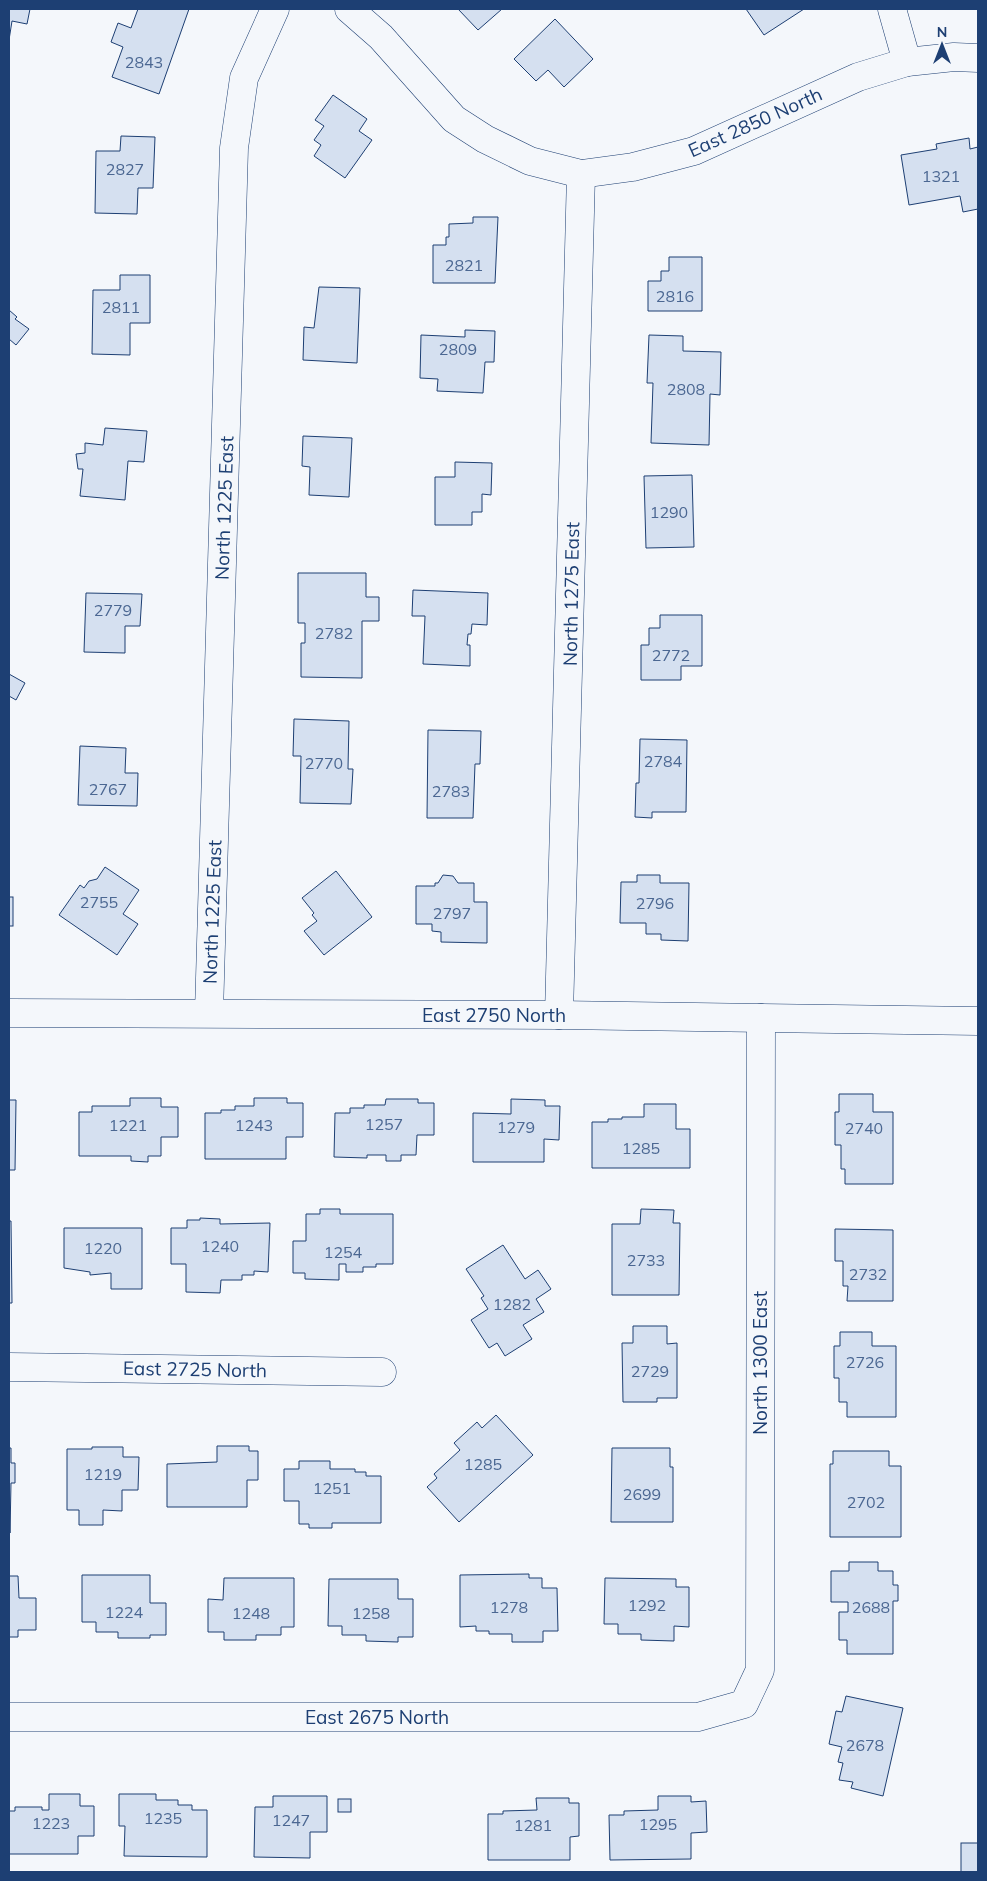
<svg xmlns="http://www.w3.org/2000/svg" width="987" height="1881" font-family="Mulish,sans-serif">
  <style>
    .building { fill: #d5e0f0; stroke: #1d3f73 }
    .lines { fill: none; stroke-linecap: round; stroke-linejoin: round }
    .minor-casing { stroke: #1d3f73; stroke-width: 29 }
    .minor { stroke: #f4f7fb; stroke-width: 28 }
    .labels { text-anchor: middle; stroke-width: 4; stroke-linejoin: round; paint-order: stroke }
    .number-label { font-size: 16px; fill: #4b6792 }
    .street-label { font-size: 19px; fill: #1d3f73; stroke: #f4f7fb }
  </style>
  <rect width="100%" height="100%" fill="#f4f7fb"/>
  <g class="building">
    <polygon points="9,9 30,9 27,24 12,21 9,40"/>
    <polygon points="138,9 189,9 159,94 112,77 123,47 111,42 118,23 131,28"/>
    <polygon points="458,9 502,9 478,30"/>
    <polygon points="746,9 804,9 764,35"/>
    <polygon points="555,19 593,59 564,87 548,70 536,81 514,59"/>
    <polygon points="333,95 367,119 359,131 372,140 345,178 314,156 321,145 314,140 324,126 315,120"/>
    <polygon points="121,136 155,137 153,188 138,188 137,214 95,213 96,151 120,151"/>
    <polygon points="969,138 970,149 978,147 978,209 963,212 960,196 909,205 901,155 937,149 936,144"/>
    <polygon points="473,217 498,217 495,283 433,283 433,245 446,245 446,237 449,237 449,224 473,223"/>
    <polygon points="669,257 702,257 702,311 648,311 648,281 661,281 661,271 669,271"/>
    <polygon points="120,275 150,275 150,323 130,323 130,355 92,354 93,290 120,290"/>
    <polygon points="319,287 360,288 357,363 303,360 304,327 314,328"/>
    <polygon points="9,310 17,317 15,319 29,329 16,345 9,339"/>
    <polygon points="465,330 495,331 494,362 485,362 483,393 437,391 438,379 420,378 421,335 465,337"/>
    <polygon points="649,335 683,336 683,351 721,352 720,395 710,394 709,445 651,443 653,383 647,383"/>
    <polygon points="105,428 147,431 144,462 128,461 125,500 80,496 83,469 78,469 76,454 85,453 85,443 103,445"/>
    <polygon points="303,436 352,438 349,497 309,495 310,467 302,466"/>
    <polygon points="455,462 492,463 491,495 482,494 482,512 472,512 472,525 435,525 435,477 455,477"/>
    <polygon points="692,475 694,547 646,548 644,476"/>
    <polygon points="298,573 366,573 366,597 379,597 379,621 362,621 362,678 301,677 301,643 305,643 305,623 298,623"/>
    <polygon points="413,590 488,593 487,625 472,624 471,634 468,634 467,645 470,645 470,666 423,664 425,616 412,616"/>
    <polygon points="86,593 142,594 140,626 125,626 125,653 84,652"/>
    <polygon points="660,615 702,615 702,666 681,666 681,680 641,680 641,645 649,645 649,628 660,628"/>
    <polygon points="9,674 25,683 16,700 9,696"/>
    <polygon points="294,719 349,721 348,769 353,769 351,804 300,803 301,756 293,756"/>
    <polygon points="428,730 481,731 480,764 475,764 473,818 427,818"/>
    <polygon points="640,739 687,740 686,812 652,812 652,818 635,817 636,783 639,783"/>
    <polygon points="80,746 126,748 125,773 138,773 137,806 78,805"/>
    <polygon points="105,867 139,890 123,914 138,924 117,955 59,915 80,885 84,888 89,881 97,879"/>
    <polygon points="336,871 372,917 324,955 304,931 317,921 312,915 314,913 302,898"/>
    <polygon points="443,875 453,876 458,883 474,883 474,902 487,902 487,943 441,942 441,932 432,931 432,924 416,924 416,886 435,886 435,883 438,883"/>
    <polygon points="637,875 660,875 660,883 689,883 688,941 661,940 661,934 646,934 646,923 620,923 621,882 637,882"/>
    <rect x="9" y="897" width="4" height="29"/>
    <polygon points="839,1094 873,1094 873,1112 893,1112 893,1184 845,1184 845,1169 841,1169 841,1145 835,1145 835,1112 839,1112"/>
    <polygon points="130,1098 161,1098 161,1107 178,1107 178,1137 161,1137 161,1156 148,1156 148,1162 131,1161 131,1156 79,1156 79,1112 92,1112 92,1106 130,1106"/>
    <polygon points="254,1098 287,1098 287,1103 303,1103 303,1137 286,1137 286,1159 205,1159 205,1113 221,1113 221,1110 235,1110 235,1106 254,1106"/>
    <polygon points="386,1099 418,1099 418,1103 434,1103 434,1135 417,1135 416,1155 401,1155 401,1161 386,1161 386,1155 367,1155 367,1158 334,1157 335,1113 350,1113 350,1108 364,1108 364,1105 385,1105"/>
    <polygon points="511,1099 545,1100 545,1106 560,1106 559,1140 544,1139 544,1162 473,1162 473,1113 511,1114"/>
    <polygon points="9,1100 16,1100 15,1170 9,1170"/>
    <polygon points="644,1104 676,1104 676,1129 690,1129 690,1168 592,1168 592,1122 608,1122 608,1119 622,1119 622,1117 644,1117"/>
    <polygon points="320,1209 340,1209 340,1214 393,1214 393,1264 376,1264 376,1267 363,1267 363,1272 346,1272 346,1264 339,1264 339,1280 305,1279 305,1273 293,1273 293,1241 306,1241 306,1214 320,1214"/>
    <polygon points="641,1209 674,1210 673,1223 680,1223 679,1295 612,1295 612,1224 640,1224"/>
    <polygon points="200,1218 220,1219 220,1224 270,1223 268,1272 254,1271 254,1275 242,1275 242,1280 221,1280 220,1293 186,1292 186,1264 171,1264 171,1228 187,1228 187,1220 200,1220"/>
    <polygon points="9,1221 11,1221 12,1303 9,1303"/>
    <polygon points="64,1228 142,1228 142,1289 111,1289 111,1273 90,1275 90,1272 64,1268"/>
    <polygon points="835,1229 893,1230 893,1301 847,1301 848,1286 843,1286 843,1261 835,1261"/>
    <polygon points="503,1245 525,1279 538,1270 551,1289 536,1299 544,1312 523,1325 532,1339 505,1356 497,1343 489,1348 471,1320 488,1309 481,1298 484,1296 466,1269"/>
    <polygon points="633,1326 667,1326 667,1344 677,1343 677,1398 657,1398 657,1402 623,1402 622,1343 633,1343"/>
    <polygon points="840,1332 872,1332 872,1346 896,1346 896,1417 847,1417 847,1402 839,1402 839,1378 834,1378 834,1346 840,1346"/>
    <polygon points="496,1415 533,1455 459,1522 427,1487 437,1478 434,1474 460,1450 454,1443 477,1422 482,1428"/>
    <polygon points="217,1446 249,1446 249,1451 258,1451 258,1480 247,1480 247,1507 167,1507 167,1464 217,1462"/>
    <polygon points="92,1447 123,1447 123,1457 139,1457 138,1490 122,1490 122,1511 103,1510 103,1525 79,1525 79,1510 67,1510 67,1449 92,1449"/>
    <polygon points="9,1448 11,1448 11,1463 15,1463 15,1483 11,1483 10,1533"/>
    <polygon points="612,1448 670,1448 670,1467 673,1467 673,1522 611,1522"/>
    <polygon points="833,1451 889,1451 889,1466 901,1466 901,1537 830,1537 830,1464 833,1464"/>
    <polygon points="299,1461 330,1461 330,1469 355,1469 355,1472 366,1472 366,1476 381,1476 381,1523 332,1523 332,1528 309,1528 309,1524 299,1524 299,1501 284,1501 284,1469 299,1469"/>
    <polygon points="849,1562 878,1562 878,1571 893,1571 893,1585 898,1585 898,1601 893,1601 893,1654 847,1654 847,1640 839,1640 839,1612 848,1612 848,1602 831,1602 831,1571 849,1571"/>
    <polygon points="529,1574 529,1578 542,1578 542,1588 557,1588 558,1631 543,1631 543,1642 512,1642 512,1634 489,1634 489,1631 476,1631 476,1626 460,1627 460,1575"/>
    <polygon points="82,1575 150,1575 150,1603 166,1603 166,1635 150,1635 150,1638 118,1638 118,1632 96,1632 96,1622 82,1622"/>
    <polygon points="9,1576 18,1576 19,1598 36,1598 36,1630 18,1630 18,1637 9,1637"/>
    <polygon points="224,1578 294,1578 294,1627 281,1627 281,1635 256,1635 256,1640 224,1640 224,1632 208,1632 208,1599 223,1600"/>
    <polygon points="605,1578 676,1579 676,1587 689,1587 689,1627 674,1626 674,1641 641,1640 641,1634 618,1634 618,1624 604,1624"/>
    <polygon points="329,1579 398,1579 398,1599 413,1599 413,1637 398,1637 398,1642 366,1641 366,1635 342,1635 342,1626 328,1626"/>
    <polygon points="846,1696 903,1708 883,1796 851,1788 853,1782 839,1780 843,1763 838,1762 842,1747 829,1744 836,1711 842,1712"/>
    <polygon points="49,1794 80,1794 80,1806 94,1806 94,1836 78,1836 78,1854 9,1854 9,1811 15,1811 15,1807 42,1807 42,1810 49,1810"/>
    <polygon points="119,1794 156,1794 156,1800 178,1800 178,1805 192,1805 192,1810 207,1810 207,1857 124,1856 125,1826 119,1826"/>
    <polygon points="273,1796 327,1796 327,1832 310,1832 310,1858 254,1857 255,1807 273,1807"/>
    <polygon points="658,1796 691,1796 691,1802 706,1801 707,1832 691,1833 691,1859 610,1860 609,1815 624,1815 624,1811 658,1810"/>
    <polygon points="536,1798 569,1798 569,1803 579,1803 579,1836 570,1837 570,1860 488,1860 488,1814 503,1814 503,1811 537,1810"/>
    <rect x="338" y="1799" width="13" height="13"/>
    <rect x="961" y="1843" width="17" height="29"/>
  </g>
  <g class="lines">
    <g class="minor-casing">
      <g id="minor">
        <polyline points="349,9 381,37 454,119 485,139 530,161 581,174 633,167 694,151 858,77 907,62 954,57 978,58"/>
        <polyline points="892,9 907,62"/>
        <polyline points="9,1013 559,1015 978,1021"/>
        <polyline points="209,1013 234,148 244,78 275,9"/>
        <polyline points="559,1015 581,174"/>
        <polyline points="9,1367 382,1372"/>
        <polyline points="9,1717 698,1717 744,1704 760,1670 761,1018"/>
      </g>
    </g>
    <use href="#minor" class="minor"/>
  </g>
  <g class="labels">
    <g class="number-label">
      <text x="144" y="68">2843</text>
      <text x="125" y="175">2827</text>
      <text x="941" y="182">1321</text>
      <text x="464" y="271">2821</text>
      <text x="675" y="302">2816</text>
      <text x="121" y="313">2811</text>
      <text x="458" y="355">2809</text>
      <text x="686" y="395">2808</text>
      <text x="669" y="518">1290</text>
      <text x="113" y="616">2779</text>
      <text x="334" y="639">2782</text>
      <text x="671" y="661">2772</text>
      <text x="663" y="767">2784</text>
      <text x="324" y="769">2770</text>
      <text x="108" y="795">2767</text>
      <text x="451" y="797">2783</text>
      <text x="99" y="908">2755</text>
      <text x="655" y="909">2796</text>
      <text x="452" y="919">2797</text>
      <text x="384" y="1130">1257</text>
      <text x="128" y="1131">1221</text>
      <text x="254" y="1131">1243</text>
      <text x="516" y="1133">1279</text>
      <text x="864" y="1134">2740</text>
      <text x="641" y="1154">1285</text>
      <text x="220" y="1252">1240</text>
      <text x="103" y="1254">1220</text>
      <text x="343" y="1258">1254</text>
      <text x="646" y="1266">2733</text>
      <text x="868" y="1280">2732</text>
      <text x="512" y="1310">1282</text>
      <text x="865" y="1368">2726</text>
      <text x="650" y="1377">2729</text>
      <text x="483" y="1470">1285</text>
      <text x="103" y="1480">1219</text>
      <text x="332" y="1494">1251</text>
      <text x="642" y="1500">2699</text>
      <text x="866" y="1508">2702</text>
      <text x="647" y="1611">1292</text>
      <text x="509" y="1613">1278</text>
      <text x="871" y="1613">2688</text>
      <text x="124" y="1618">1224</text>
      <text x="251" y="1619">1248</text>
      <text x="371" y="1619">1258</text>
      <text x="865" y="1751">2678</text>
      <text x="163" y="1824">1235</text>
      <text x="291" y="1826">1247</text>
      <text x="51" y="1829">1223</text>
      <text x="658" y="1830">1295</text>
      <text x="533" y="1831">1281</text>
    </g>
    <g class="street-label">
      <text transform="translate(755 122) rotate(-24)" y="7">East 2850 North</text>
      <text transform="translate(224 508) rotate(-88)" y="7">North 1225 East</text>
      <text transform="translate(571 594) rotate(-89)" y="7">North 1275 East</text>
      <text transform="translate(212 912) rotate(-88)" y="7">North 1225 East</text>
      <text x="494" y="1022">East 2750 North</text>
      <text transform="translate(760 1363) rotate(-90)" y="7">North 1300 East</text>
      <text transform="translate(195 1369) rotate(1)" y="7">East 2725 North</text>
      <text x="377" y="1724">East 2675 North</text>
    </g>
  </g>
  <rect width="987" height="1881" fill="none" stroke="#1d3f73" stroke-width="20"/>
  <g transform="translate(942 45)" stroke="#f4f7fb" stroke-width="4" paint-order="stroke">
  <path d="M0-4L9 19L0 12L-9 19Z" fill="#1d3f73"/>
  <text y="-8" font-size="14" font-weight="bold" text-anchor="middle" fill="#1d3f73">N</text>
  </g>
</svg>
